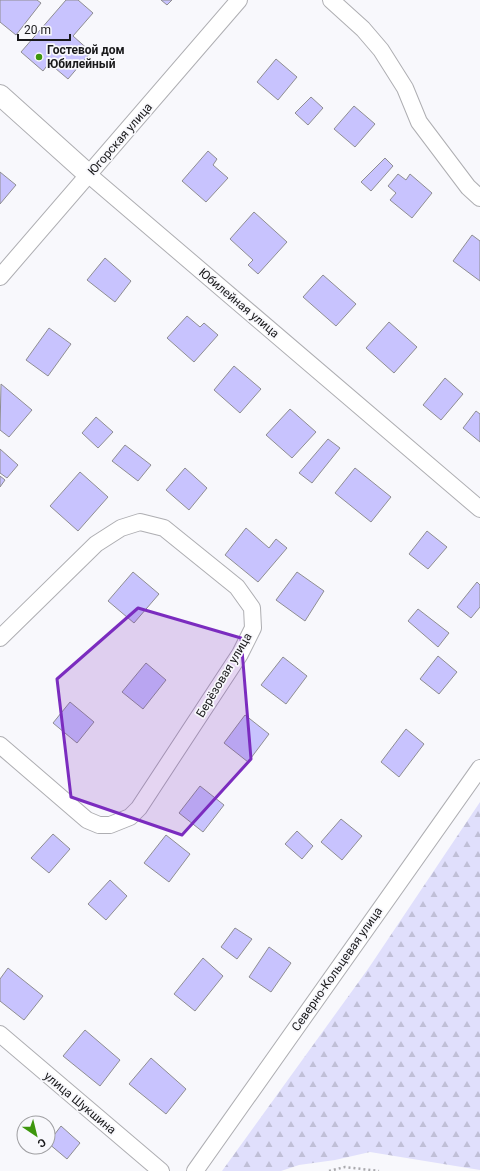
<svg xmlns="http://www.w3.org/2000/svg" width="480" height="1171" font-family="Roboto,sans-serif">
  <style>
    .forest { fill: url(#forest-firs) }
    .building { fill: #c8c3fe; stroke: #8f8e92 }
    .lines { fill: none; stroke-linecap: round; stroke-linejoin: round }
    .minor-casing { stroke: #aeaeb2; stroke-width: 18 }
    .tertiary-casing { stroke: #aeaeb2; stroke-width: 22 }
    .path { stroke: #a9a9ad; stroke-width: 2.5; stroke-dasharray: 2 3; stroke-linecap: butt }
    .minor { stroke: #fff; stroke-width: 16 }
    .tertiary { stroke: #fff; stroke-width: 20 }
    .marked { fill: #7b2cbf; fill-opacity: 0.2; stroke: #7b2cbf; stroke-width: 3; stroke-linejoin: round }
    .poi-dot { fill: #3d960d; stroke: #f8f8fc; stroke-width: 1.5 }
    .labels { text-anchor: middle; stroke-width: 3.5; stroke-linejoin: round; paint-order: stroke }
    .poi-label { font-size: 12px; font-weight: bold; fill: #19191b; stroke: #f8f8fc; text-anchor: start }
    .street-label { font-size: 12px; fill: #19191b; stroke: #f8f8fc }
  </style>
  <defs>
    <pattern id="forest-firs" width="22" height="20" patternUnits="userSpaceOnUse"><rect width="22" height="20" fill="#e0dffc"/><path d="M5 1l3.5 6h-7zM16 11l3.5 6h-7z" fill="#c0bfd7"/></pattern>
  </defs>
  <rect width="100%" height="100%" fill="#f8f8fc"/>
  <polygon class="forest" points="480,802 480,1170 370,1152 335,1160 299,1165 281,1171 222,1171 368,969"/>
  <g class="building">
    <polygon points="0,0 37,0 41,3 16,35 0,22"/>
    <polygon points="66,0 78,0 93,13 73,36 91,52 68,79 49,63 43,71 21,52"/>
    <polygon points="161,0 172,0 167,5"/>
    <polygon points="276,59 297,77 278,100 257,82"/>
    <polygon points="311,97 323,108 308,125 295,113"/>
    <polygon points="354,106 375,124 355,147 334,129"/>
    <polygon points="208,151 217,159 213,165 228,178 206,202 182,181"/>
    <polygon points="385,158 393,166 371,191 361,182"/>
    <polygon points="0,172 16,185 0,204"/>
    <polygon points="398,174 406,180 410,174 432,193 412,218 390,200 396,193 388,186"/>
    <polygon points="254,212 287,242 258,274 248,265 253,260 230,239"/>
    <polygon points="472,235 480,241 480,281 453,261"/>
    <polygon points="105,258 131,281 115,302 87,280"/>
    <polygon points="323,275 356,304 336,326 303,297"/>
    <polygon points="187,316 200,327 204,323 218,335 194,362 167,338"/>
    <polygon points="389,322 417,347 394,373 366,348"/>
    <polygon points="49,328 71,344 48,376 26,360"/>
    <polygon points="234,366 261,389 240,413 214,390"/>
    <polygon points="445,378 463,394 441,420 423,405"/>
    <polygon points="1,384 32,410 9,437 0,430"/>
    <polygon points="290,409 316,432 292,458 266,435"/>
    <polygon points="476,411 480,414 480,442 463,428"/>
    <polygon points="96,417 113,432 98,448 82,433"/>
    <polygon points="328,439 340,448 312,483 299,473"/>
    <polygon points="125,445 151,465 138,481 112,461"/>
    <polygon points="0,449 18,465 7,478 0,473"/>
    <polygon points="185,468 207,488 189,510 166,490"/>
    <polygon points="355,468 391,497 371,522 335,493"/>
    <polygon points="80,472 108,497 78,531 50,506"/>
    <polygon points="0,476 5,480 0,487"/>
    <polygon points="246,528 269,548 276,539 287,548 258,582 225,555"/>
    <polygon points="427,531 447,547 428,569 409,554"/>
    <polygon points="133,572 159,594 134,623 108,601"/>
    <polygon points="297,572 324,591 305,621 276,600"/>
    <polygon points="477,582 480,585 480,607 471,618 457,607"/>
    <polygon points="418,609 449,633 438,647 408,621"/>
    <polygon points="438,656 457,672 439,694 420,679"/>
    <polygon points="283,657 307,676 286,704 261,685"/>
    <polygon points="146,663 166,680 143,709 122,692"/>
    <polygon points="70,702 94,722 77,743 53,723"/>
    <polygon points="245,715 269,734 248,762 224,743"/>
    <polygon points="406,729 424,744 399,777 381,762"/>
    <polygon points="200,786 224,805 203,832 179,813"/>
    <polygon points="341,819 362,836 342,860 321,842"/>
    <polygon points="297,831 313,846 302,859 285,844"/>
    <polygon points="53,834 70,849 49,873 31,858"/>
    <polygon points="166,835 190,854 169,882 144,863"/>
    <polygon points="110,880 127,896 106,920 88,904"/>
    <polygon points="235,928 252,939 237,959 221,947"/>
    <polygon points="269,947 291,963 271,992 249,977"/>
    <polygon points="203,958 223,976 195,1011 174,994"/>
    <polygon points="8,968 43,996 24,1020 0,1001 0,979"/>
    <polygon points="85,1030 120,1060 100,1086 63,1056"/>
    <polygon points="151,1058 186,1089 166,1114 129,1084"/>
    <polygon points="61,1126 80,1143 67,1159 48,1143"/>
  </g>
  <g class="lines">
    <g class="minor-casing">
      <g id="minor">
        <polyline points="331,0 363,29 381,50 405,88 419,122 468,187 480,198"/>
        <polyline points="89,175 480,509"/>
        <polyline points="0,277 239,0"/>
        <polyline points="0,638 96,544 121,528 140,522 164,528 237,587 252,608 253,628 240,654 139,808 130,817 110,825 99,825 87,820 0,745"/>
        <polyline points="0,1034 161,1171"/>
        <polyline points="195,1171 480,768"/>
      </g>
    </g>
    <g class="tertiary-casing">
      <polyline id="tertiary" points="0,95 89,175"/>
    </g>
    <polyline class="path" points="329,1171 345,1167 379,1171"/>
    <use href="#minor" class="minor"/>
    <use href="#tertiary" class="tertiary"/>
  </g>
  <path class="marked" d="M138,608L241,638L251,759L182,835L71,797L57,679Z"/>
  <circle class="poi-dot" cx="39" cy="57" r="4"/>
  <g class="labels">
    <g class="poi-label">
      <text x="47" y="54">Гостевой дом<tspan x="47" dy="14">Юбилейный</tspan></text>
    </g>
    <g class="street-label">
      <text transform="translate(120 139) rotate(-49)" y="4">Югорская улица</text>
      <text transform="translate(239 303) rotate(40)" y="4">Юбилейная улица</text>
      <text transform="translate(224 675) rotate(-59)" y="4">Берёзовая улица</text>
      <text transform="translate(337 969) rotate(-55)" y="4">Северно-Кольцевая улица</text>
      <text transform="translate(80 1103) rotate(40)" y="4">улица Шукшина</text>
    </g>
  </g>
  <g transform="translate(36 1135) rotate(145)"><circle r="19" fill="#f8f8fc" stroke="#9f9fa2"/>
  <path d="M0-3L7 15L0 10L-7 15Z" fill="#3d960d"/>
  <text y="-6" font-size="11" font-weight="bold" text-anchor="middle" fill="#19191b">С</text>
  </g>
  <path d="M18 34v6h52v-6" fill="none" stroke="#19191b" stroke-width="2"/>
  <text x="24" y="34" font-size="12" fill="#19191b" stroke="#f8f8fc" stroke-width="3" paint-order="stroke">20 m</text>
</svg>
